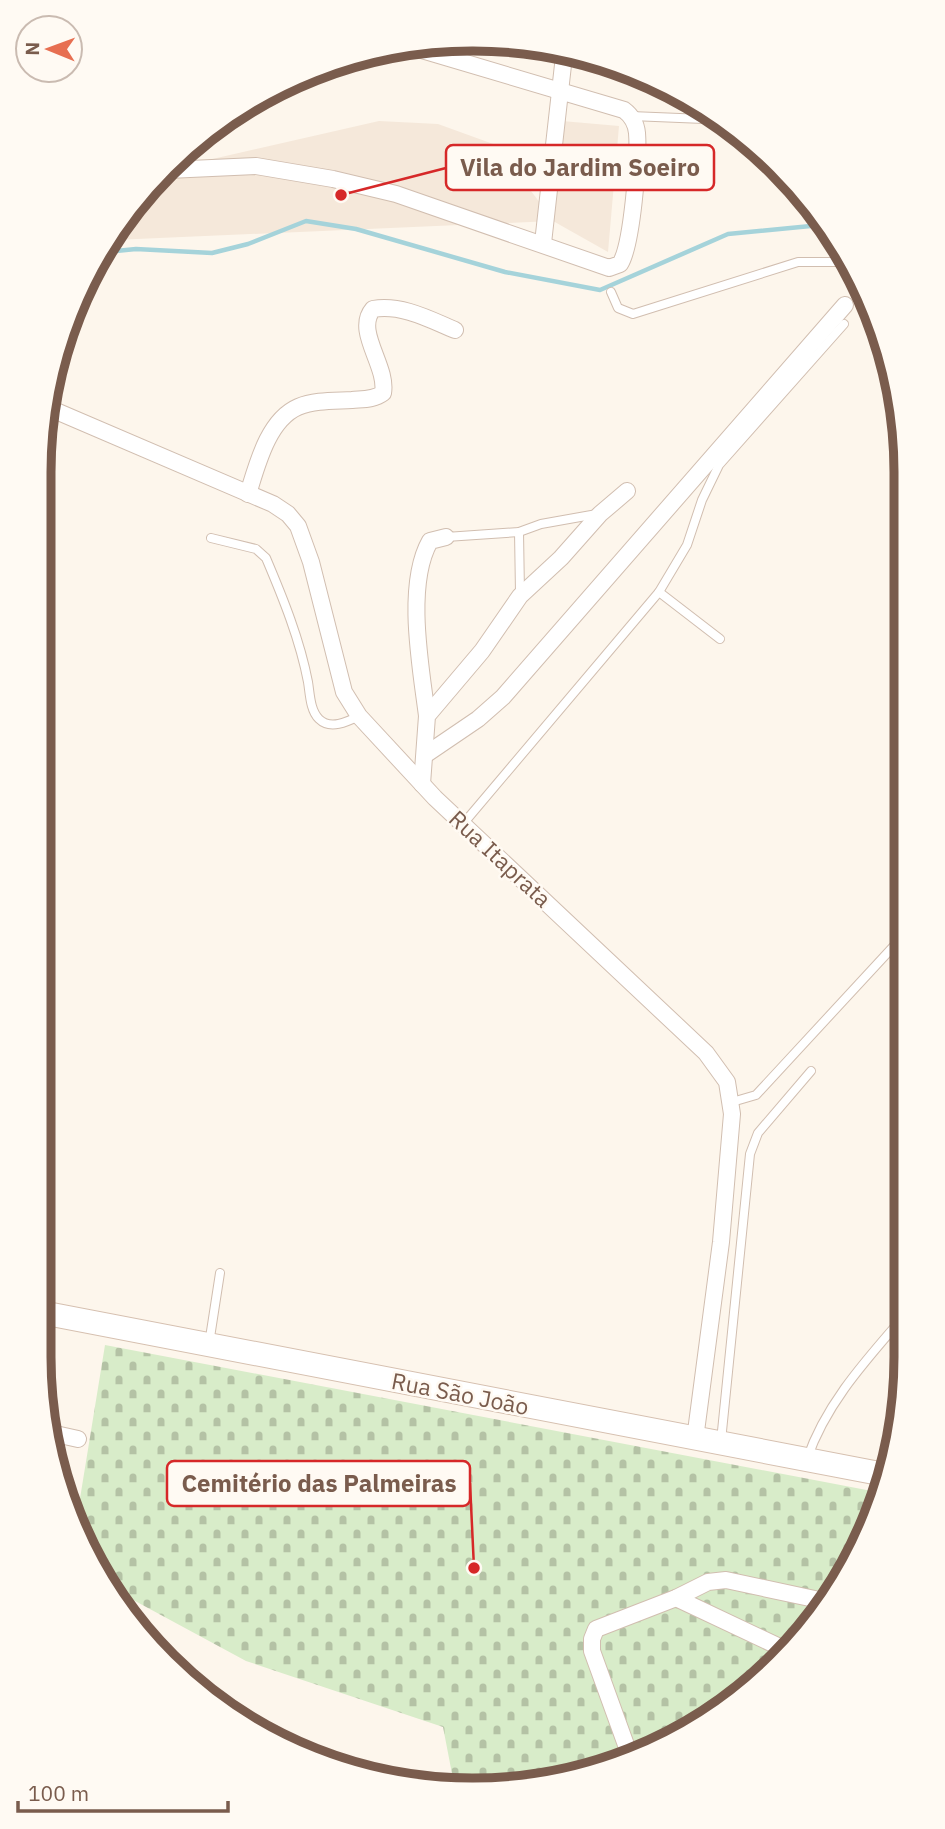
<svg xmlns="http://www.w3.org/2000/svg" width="945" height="1829" font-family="'IBM Plex Sans',sans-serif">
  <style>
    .residential { fill: #f5e8da }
    .cemetery { fill: url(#cemetery-stones) }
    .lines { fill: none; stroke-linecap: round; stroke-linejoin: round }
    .stream { stroke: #a5d3da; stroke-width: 4.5 }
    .lane-casing { stroke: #d1beb0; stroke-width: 10 }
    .street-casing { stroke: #d1beb0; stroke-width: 18 }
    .secondary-casing { stroke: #d6c0b0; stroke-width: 25 }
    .lane { stroke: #fff; stroke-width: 8 }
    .street { stroke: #fff; stroke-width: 16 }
    .secondary { stroke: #fff; stroke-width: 23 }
    .labels { text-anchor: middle; stroke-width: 5; stroke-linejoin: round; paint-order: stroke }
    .street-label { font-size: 23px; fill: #7a5c4d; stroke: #fffaf3 }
    .rim { fill: none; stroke: #7a5c4d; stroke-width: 9 }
    .leader { fill: none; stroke: #d62828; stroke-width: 2.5 }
    .callout-dot { fill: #d62828; stroke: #fffaf3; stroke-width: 2.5 }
    .callout { fill: #fffaf3; stroke: #d62828; stroke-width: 2.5 }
    .callout-label { font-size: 24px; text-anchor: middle; font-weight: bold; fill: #7a5c4d }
  </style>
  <defs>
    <pattern id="cemetery-stones" width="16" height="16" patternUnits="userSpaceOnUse" patternTransform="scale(1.75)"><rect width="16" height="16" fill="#d8ecc9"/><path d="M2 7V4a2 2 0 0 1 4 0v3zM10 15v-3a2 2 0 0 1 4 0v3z" fill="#b4c2a5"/></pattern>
  </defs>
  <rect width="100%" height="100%" fill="#fdf6ec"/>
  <polygon class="residential" points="379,121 438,124 496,145 553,220 562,121 619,126 608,252 553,221 114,240 169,169"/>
  <polygon class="cemetery" points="105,1345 877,1492 862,1548 779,1664 664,1746 529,1787 454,1784 443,1727 246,1661 111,1588 76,1523"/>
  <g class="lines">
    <polyline class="stream" points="106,252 136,249 212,253 248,244 306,221 356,229 505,272 600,290 728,234 821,225 825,222"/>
    <g class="lane-casing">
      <g id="lane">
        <polyline points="631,116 704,119"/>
        <polyline points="611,292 618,308 633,314 798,262 848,262"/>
        <polyline points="519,532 520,593"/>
        <polyline points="446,537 519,532 541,524 597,514"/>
        <path d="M211,538L256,549L266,558C283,598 300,640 308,682C310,694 310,710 319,719C330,730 347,722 359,716"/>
        <polyline points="659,592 720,639"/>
        <polyline points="463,824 659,592 687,545 702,500 719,465 844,324"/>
        <polyline points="732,1102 756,1095 904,935"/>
        <polyline points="209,1344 220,1273"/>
        <polyline points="721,1441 750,1154 758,1133 811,1071"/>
        <path d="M807,1459C826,1403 867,1359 905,1315"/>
      </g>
    </g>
    <g class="street-casing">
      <g id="street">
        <path d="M168,170L256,166L333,179L396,194L609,268L620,264C632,246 639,158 637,133C636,123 632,116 624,110L422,50"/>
        <polyline points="543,243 564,56"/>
        <polyline points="49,408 273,504 288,514 298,526 311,562 344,692 359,716 435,798 706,1053 727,1082 732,1114 721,1242 695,1439"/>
        <path d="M248,494C257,465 268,420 298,407C315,400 334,401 352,400C362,399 374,400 383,393C388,366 354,331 373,309C401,304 429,319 455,330"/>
        <path d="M427,716C421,668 405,585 430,541L446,537"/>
        <polyline points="425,755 478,719 503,697 845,305"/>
        <polyline points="422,784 427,716 482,651 520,596 561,558 600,514 627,491"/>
        <polyline points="51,1433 78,1439"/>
        <polyline points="676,1598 788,1651"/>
        <polyline points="630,1756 592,1651 592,1639 596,1629 676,1598 708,1582 726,1580 824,1601"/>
      </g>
    </g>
    <g class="secondary-casing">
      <polyline id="secondary" points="39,1312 882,1474"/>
    </g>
    <use href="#lane" class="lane"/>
    <use href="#street" class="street"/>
    <use href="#secondary" class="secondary"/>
  </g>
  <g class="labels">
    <g class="street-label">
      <text transform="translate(500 859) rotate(43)" y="8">Rua Itaprata</text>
      <text transform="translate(460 1394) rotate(11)" y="8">Rua São João</text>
    </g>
  </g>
  <path d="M0 0H945V1829H0ZM472 51H473A421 421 0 0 1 894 472V1357A421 421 0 0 1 473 1778H472A421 421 0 0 1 51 1357V472A421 421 0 0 1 472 51Z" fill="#fffaf3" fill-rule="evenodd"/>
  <path class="rim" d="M472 51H473A421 421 0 0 1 894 472V1357A421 421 0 0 1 473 1778H472A421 421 0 0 1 51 1357V472A421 421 0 0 1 472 51Z"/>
  <path class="leader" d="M341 195L446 168M474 1568L470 1483"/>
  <g class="callout-dot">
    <circle cx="341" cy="195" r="7"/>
    <circle cx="474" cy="1568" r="7"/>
  </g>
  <g class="callout">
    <rect x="446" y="145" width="268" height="45" rx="7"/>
    <rect x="167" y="1461" width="303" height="45" rx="7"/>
  </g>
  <g class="callout-label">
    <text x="580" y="176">Vila do Jardim Soeiro</text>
    <text x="319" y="1492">Cemitério das Palmeiras</text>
  </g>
  <g transform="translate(49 49) rotate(271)"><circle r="33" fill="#fffaf3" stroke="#cabbb1" stroke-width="2"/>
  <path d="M0-5L12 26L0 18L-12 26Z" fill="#e76f51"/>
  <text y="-10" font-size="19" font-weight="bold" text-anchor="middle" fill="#7a5c4d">N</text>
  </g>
  <path d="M18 1801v10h210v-10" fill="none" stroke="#7a5c4d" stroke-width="3.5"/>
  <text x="28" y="1801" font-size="21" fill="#7a5c4d" stroke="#fffaf3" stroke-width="5" paint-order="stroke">100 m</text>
</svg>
